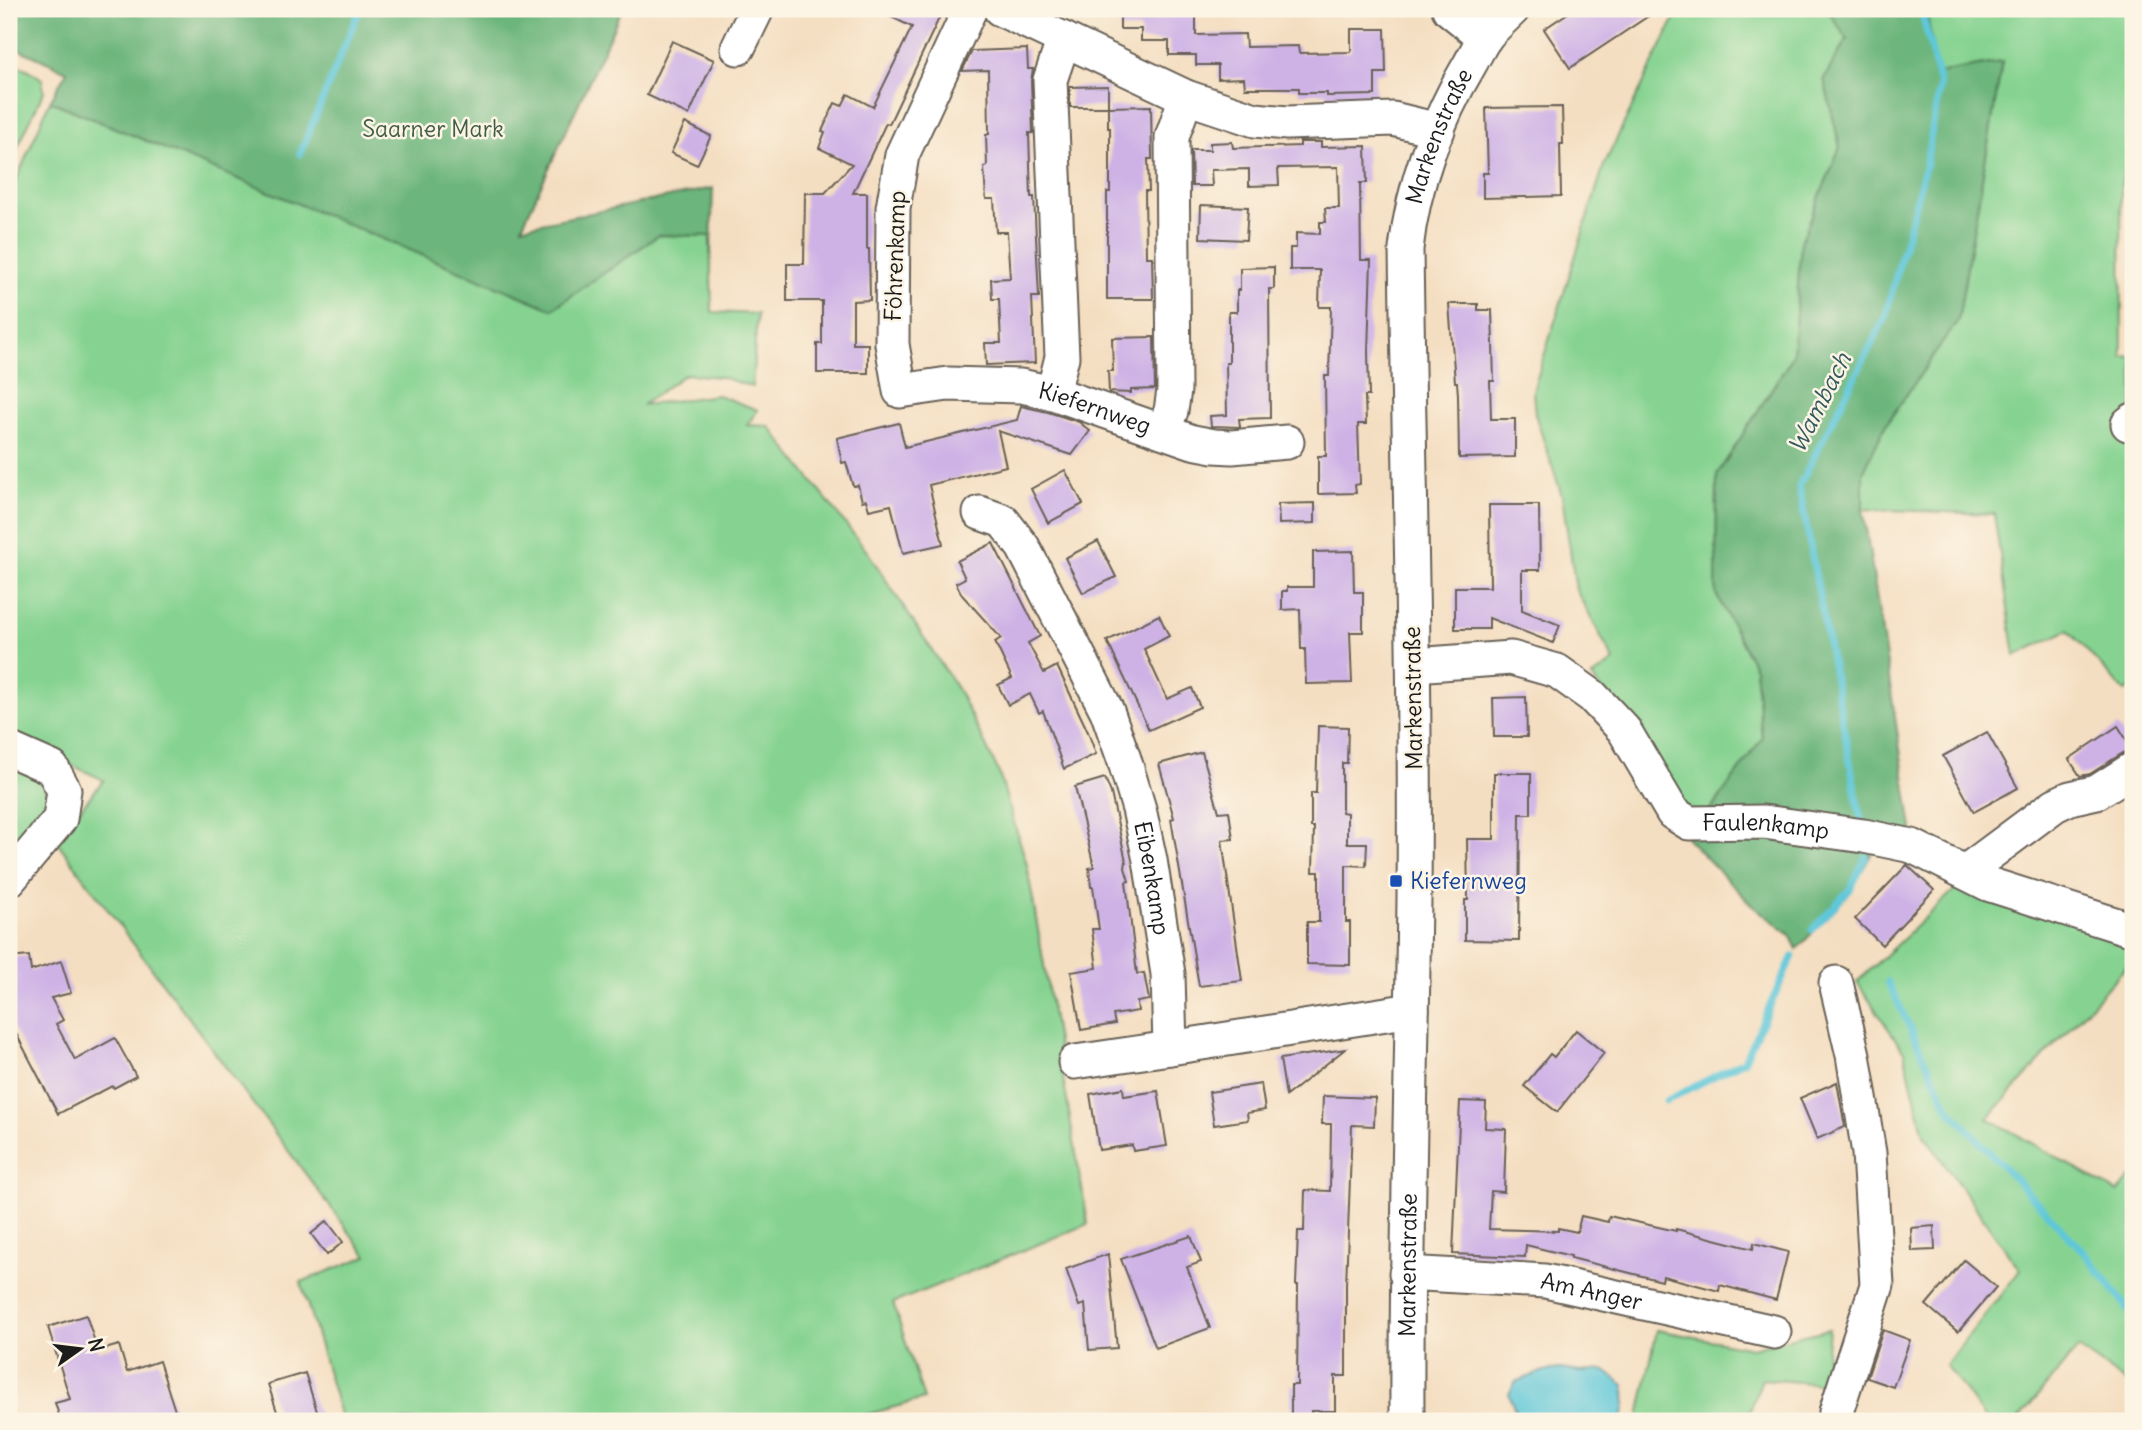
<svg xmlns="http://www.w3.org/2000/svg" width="2142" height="1430" font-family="Delius,sans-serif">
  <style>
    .green { fill: #86d391; stroke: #517856; stroke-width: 2 }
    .forest { fill: #6cb57b; stroke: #44684c; stroke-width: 2 }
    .water { fill: #5ec7d9; stroke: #3d727a; stroke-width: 2 }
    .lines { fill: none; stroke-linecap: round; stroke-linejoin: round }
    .stream { stroke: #5ec7d9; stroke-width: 7 }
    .building { fill: #ceb2e6 }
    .minor-casing { stroke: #686056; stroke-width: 37 }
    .minor { stroke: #fff; stroke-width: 33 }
    .transit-dot { fill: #1a4fb4; stroke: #fcf5e5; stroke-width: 2.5 }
    .labels { text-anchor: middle; stroke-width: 5; stroke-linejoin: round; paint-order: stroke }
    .park-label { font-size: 23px; fill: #415c45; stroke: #fcf5e5 }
    .street-label { font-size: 23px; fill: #1c1c1c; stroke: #fcf5e5 }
    .transit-label { font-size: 23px; fill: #164399; stroke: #fcf5e5; text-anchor: start }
    .water-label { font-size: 24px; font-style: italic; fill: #33585e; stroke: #fcf5e5 }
  </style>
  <rect width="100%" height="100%" fill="#fcf5e5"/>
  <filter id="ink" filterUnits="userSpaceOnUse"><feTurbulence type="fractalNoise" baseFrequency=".0143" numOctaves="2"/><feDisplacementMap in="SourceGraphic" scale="14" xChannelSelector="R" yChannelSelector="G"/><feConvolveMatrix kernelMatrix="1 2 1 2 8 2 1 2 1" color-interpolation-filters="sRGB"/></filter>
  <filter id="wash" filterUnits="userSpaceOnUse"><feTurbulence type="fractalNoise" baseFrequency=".00686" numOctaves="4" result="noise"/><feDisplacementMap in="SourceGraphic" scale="28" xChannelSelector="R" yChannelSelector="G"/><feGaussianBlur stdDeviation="1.57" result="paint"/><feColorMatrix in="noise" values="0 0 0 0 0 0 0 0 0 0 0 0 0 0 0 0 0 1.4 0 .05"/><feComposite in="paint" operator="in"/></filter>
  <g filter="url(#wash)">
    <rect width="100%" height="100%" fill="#f4dec1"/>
    <g class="green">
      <polygon points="1679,9 1827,9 1847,39 1824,79 1840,147 1801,242 1793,356 1717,475 1716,594 1755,668 1762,739 1708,813 1688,810 1592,677 1614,661 1576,590 1562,496 1535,414 1533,391 1604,165"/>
      <polygon points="1926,9 2133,9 2133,137 2121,185 2122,356 2133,357 2133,413 2116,429 2133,460 2133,687 2125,692 2068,630 2015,656 1994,514 1863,509 1863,472 1885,426 1958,320 2002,62 1937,73"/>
      <polygon points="9,62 29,70 42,79 44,91 9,165"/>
      <polygon points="50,101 552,309 659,235 710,236 712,312 757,314 752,387 721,377 685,374 642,405 718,395 758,410 747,425 769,426 869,554 958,690 998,770 1027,865 1088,1224 893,1303 924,1399 843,1421 342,1421 301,1282 367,1256 55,839 104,780 9,736 9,197"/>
      <polygon points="9,762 35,774 47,793 42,822 9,860"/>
      <polygon points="1967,878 2133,918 2133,959 1988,1118 2117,1192 2133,1176 2133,1387 2078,1348 2017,1421 1987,1421 1946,1365 2020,1270 1924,1135 1904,1052 1857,982"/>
      <polygon points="1829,1329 1824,1384 1762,1379 1746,1421 1638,1421 1657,1330 1752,1348"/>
    </g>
    <g class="forest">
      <polygon points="9,9 622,9 522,227 713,188 711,254 710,236 659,235 552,309 50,101 67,71 9,45"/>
      <polygon points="1827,9 1926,9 1937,73 2002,62 1958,320 1885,426 1863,472 1863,509 1913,834 1877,844 1849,894 1797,949 1790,935 1750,903 1686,837 1709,813 1762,738 1755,668 1716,594 1717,475 1793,356 1801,242 1840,147 1824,79 1847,39"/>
    </g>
    <path class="water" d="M1560,1369L1581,1372L1604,1370L1624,1385C1627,1398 1625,1408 1621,1421H1556L1517,1415L1509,1394L1515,1382L1544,1371Z"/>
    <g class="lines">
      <g class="stream">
        <polyline points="300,154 360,9"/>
        <polyline points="1861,821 1799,486 1885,318 1926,163 1940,85 1921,9"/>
        <polyline points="1812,930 1851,888 1866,857"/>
        <polyline points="1888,982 1949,1109 2083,1251 2133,1315"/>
        <polyline points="1666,1101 1744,1061 1793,956"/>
      </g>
    </g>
    <g id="blocks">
      <g class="building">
        <polygon points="875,9 929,9 941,14 889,124 886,123 853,193 867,193 867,249 869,249 870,300 853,301 853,344 868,344 868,373 817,373 817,344 822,344 822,301 787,301 787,264 804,264 805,193 825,193 852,164 819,148 825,132 822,131 835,103 842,106 848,94 873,107 912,27"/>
        <polygon points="1120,9 1169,9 1169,13 1196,13 1196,35 1245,34 1246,47 1298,46 1299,53 1351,52 1351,29 1385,29 1386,73 1375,73 1375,95 1327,96 1327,93 1299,93 1299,88 1245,88 1244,78 1218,79 1218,65 1196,65 1196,55 1169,55 1169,41 1141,41 1141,29 1120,29"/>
        <polygon points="1574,9 1659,9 1570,68 1544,29"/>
        <polygon points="672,41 714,60 689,115 647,95"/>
        <polygon points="1027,49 1028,69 1033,69 1031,81 1033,133 1029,133 1031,197 1034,197 1039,297 1032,297 1035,363 986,365 985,343 1001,343 999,299 992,299 991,279 1010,278 1007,232 996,232 994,199 986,199 984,167 987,166 986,135 989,134 988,70 962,71 972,51"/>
        <polygon points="1108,86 1108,107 1151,106 1152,159 1148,159 1149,191 1145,191 1146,257 1152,257 1153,299 1107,299 1107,192 1110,192 1110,128 1108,128 1108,107 1070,107 1070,87"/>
        <polygon points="1562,107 1563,144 1560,144 1561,196 1483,198 1483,173 1488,173 1486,108"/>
        <polygon points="685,123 711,136 697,165 671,153"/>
        <polygon points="1232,142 1233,148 1300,146 1300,142 1321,142 1321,147 1366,146 1367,183 1360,183 1361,260 1371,260 1368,352 1369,396 1365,396 1366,424 1358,424 1360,484 1355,485 1356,493 1318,494 1318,456 1326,456 1325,376 1329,376 1331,307 1319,307 1320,270 1290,270 1290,248 1296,248 1296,233 1320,234 1320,222 1326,222 1325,208 1339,208 1338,167 1278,168 1279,185 1249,186 1249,169 1211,170 1212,186 1192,186 1191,150 1210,150 1210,143"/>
        <polygon points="1201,205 1248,207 1246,240 1200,238"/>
        <polygon points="1274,267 1274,289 1269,289 1270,418 1239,419 1240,427 1211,426 1210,416 1227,415 1226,363 1229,363 1229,312 1237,312 1237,290 1240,290 1240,268"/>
        <polygon points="1449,304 1478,304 1478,310 1492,310 1494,381 1490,381 1491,419 1515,419 1515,457 1459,458 1458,395 1457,382 1455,382"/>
        <polygon points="1154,337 1155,389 1131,390 1131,393 1109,392 1108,371 1113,371 1112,338"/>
        <polygon points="1021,406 1048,412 1079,422 1090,431 1072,455 998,431 1006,466 929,485 943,544 903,553 891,505 869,510 866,500 862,501 858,485 854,486 852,483 846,462 842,463 837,438 899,423 905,447 1017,420"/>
        <polygon points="1065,470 1083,504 1048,523 1031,489"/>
        <polygon points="1315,503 1315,523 1279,524 1278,504"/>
        <polygon points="1489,505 1539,505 1540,570 1522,570 1522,610 1560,625 1553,643 1489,618 1489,629 1455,629 1455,587 1490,587"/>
        <polygon points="1098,541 1116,577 1083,593 1065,558"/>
        <polygon points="993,543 1040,636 1028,643 1044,673 1057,666 1088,732 1096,754 1064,769 1043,711 1039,713 1030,694 1008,705 998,685 1012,678 995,642 1001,638 962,595 956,583 965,578 957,561"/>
        <polygon points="1353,551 1354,592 1363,592 1363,632 1350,632 1352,683 1306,684 1305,649 1301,649 1300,609 1282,610 1282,591 1287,591 1287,587 1313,587 1313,552"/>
        <polygon points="1159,615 1169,636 1144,649 1167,699 1192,688 1200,707 1149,730 1107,641"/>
        <polygon points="1526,697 1527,737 1494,737 1493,698"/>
        <polygon points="1318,726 1348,727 1347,763 1342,763 1342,812 1347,813 1347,843 1367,843 1366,866 1346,865 1346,922 1350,922 1350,965 1307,964 1307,922 1319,922 1319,872 1313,872 1314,827 1311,827 1311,793 1316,793"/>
        <polygon points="2118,726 2133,750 2123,753 2090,774 2080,776 2069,759"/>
        <polygon points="1987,732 2018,788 1974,812 1943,756"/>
        <polygon points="1202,752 1219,812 1229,811 1233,839 1222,840 1242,981 1199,986 1171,819 1174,818 1159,764"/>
        <polygon points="1494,773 1531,773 1531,814 1520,814 1519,941 1465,940 1465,900 1468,900 1467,839 1494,839"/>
        <polygon points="1105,778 1111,793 1126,861 1125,868 1129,881 1126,882 1137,974 1144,973 1149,1000 1137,1002 1138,1011 1113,1015 1115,1024 1081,1030 1071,972 1097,968 1092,929 1099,929 1093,887 1091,887 1089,868 1094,867 1075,787"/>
        <polygon points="1907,865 1934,890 1882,945 1855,919"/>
        <polygon points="29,956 31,971 61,961 71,993 51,998 63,1020 56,1024 75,1060 115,1038 136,1076 114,1088 112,1086 58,1114 9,1020 9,958"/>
        <polygon points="1576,1030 1604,1053 1557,1112 1524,1086 1550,1054 1554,1057"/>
        <polygon points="1345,1049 1286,1096 1280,1059"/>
        <polygon points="1837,1082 1845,1127 1817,1139 1800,1098"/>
        <polygon points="1261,1084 1265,1110 1247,1113 1248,1120 1214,1125 1209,1092"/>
        <polygon points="1123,1088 1124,1096 1158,1091 1167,1146 1133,1151 1132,1145 1099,1150 1090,1094"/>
        <polygon points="1323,1096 1375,1098 1374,1126 1352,1125 1346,1285 1346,1376 1335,1376 1335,1411 1311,1411 1311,1416 1291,1416 1291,1385 1297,1385 1298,1285 1296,1285 1298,1231 1304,1231 1305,1190 1330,1191 1331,1124 1322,1124"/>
        <polygon points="1460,1101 1486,1102 1485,1128 1506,1129 1504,1192 1491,1191 1489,1229 1558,1231 1558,1228 1577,1232 1581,1216 1608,1222 1609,1216 1676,1231 1676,1229 1753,1249 1754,1243 1788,1252 1776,1300 1720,1285 1719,1291 1663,1276 1662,1281 1571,1258 1571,1256 1526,1245 1525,1257 1453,1254"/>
        <polygon points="327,1221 343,1242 327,1255 311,1234"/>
        <polygon points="1934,1226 1935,1250 1912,1251 1911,1228"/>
        <polygon points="1191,1236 1201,1262 1187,1267 1210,1328 1156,1348 1121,1259"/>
        <polygon points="1108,1254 1117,1348 1089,1350 1085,1304 1079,1306 1066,1269"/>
        <polygon points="1964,1260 1996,1287 1958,1332 1926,1305"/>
        <polygon points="86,1315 98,1351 119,1345 127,1372 159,1361 177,1417 164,1421 61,1421 55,1403 70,1399 48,1327"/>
        <polygon points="1883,1330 1910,1340 1893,1387 1867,1378"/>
        <polygon points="305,1373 320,1421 280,1421 268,1384"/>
      </g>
    </g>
  </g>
  <g filter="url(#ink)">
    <use href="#blocks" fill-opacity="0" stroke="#686056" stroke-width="2"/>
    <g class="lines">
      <g class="minor-casing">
        <g id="minor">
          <path id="s1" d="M970,9L902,155L893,208L892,344L900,391L948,384L1021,386L1053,393L1193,442L1214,446L1232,447L1287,442"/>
          <polyline points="1000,9 1186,97 1255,120 1287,123 1393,119 1438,130"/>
          <polyline points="1449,9 1485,38"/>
          <polyline points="738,48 757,9"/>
          <polyline points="1053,393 1062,357 1050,80 1064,39"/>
          <polyline points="2128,424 2133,420"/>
          <polyline points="1163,431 1171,411 1174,390 1172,137 1186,97"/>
          <path id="s2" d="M980,513L1003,521L1023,547L1107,711L1124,759L1139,809L1150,860L1168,974L1170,1048L1412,1010"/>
          <path id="s3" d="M1414,665L1511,658L1557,671L1592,696L1624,730L1673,813L1689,823L1763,822L1864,836L1912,846L1988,884L2133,930"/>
          <polyline points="9,749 52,768 64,790 60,819 9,880"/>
          <polyline points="1965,872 2055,805 2070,798 2097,792 2133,769"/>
          <polyline points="1075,1062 1170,1048"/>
          <path id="s4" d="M1406,1273L1545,1281L1774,1332"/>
          <path id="s5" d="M1407,1421C1406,1246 1412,1072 1414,897C1416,681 1409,465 1406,249C1413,185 1437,119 1470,64C1475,55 1480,45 1486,36C1494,27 1504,18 1513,9"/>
          <polyline points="1835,1421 1836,1412 1877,1285 1869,1153 1853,1055 1836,983"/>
        </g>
      </g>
      <use href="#minor" class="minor"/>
    </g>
  </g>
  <rect class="transit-dot" x="1389" y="874" width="14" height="14" rx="3.5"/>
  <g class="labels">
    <g class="park-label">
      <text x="433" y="137">Saarner Mark</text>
    </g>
    <g class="street-label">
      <text dy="8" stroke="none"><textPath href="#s5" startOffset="1290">Markenstraße</textPath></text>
      <text transform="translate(895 256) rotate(-88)" y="8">Föhrenkamp</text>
      <text dy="8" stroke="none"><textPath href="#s1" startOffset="597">Kiefernweg</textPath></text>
      <text transform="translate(1413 698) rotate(-91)" y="8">Markenstraße</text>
      <text dy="8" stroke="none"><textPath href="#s3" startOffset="427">Faulenkamp</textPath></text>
      <text dy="8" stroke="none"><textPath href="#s2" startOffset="415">Eibenkamp</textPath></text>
      <text dy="8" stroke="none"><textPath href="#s5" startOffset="156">Markenstraße</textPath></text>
      <text dy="8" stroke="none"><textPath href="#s4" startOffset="187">Am Anger</textPath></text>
    </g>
    <g class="transit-label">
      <text x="1410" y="889">Kiefernweg</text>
    </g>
    <g class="water-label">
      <text transform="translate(1820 403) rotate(-63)" y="8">Wambach</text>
    </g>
  </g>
  <rect width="2142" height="1430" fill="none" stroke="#fcf5e5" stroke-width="35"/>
  <g transform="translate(80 1349) rotate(76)" stroke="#fcf5e5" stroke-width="5" paint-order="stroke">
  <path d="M0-5L12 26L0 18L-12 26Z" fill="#1c1c1c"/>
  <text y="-10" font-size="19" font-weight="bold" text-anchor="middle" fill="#1c1c1c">N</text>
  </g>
</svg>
